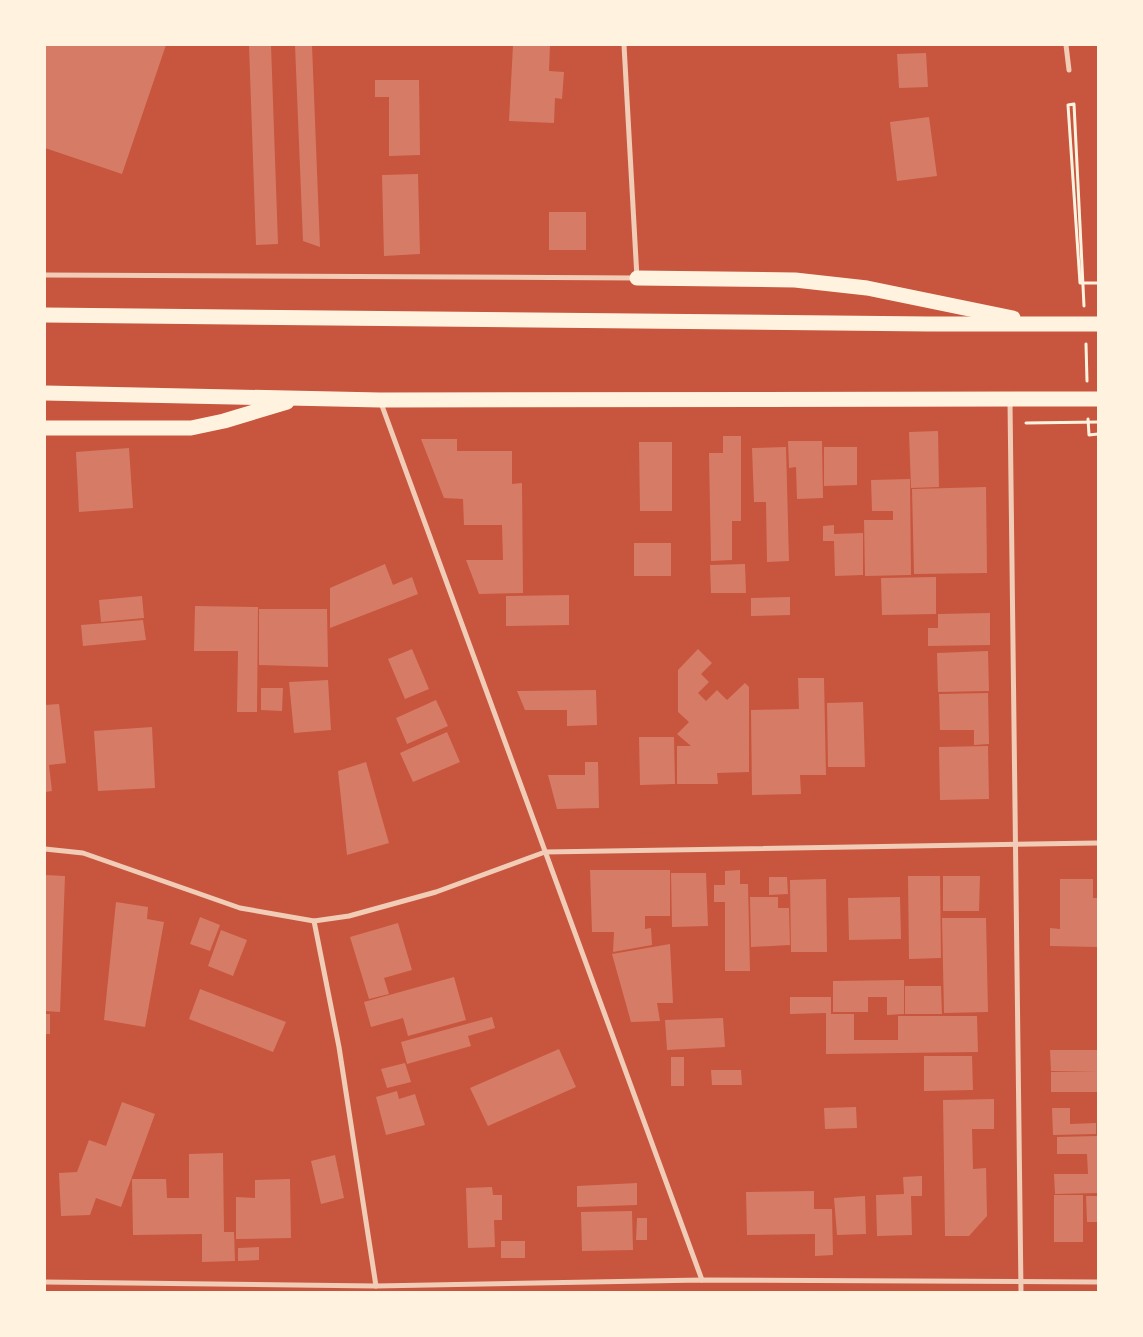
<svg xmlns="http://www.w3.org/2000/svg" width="1143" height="1337" font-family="Poppins,sans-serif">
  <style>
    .building { fill: #d67c66 }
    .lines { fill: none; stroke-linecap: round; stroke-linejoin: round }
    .path { stroke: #fff3e0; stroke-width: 3 }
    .minor { stroke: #f1ccb7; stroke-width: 5 }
    .motorway { stroke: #fff3e0; stroke-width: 15 }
  </style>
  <rect width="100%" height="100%" fill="#c8553d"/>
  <g class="building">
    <polygon points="45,45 166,45 122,174 45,148"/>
    <polygon points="249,45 271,45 278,244 256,245"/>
    <polygon points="295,45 312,45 320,247 303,241"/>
    <polygon points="513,45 550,45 549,71 564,72 562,99 555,98 554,123 509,121"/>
    <polygon points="926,53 928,87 899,88 897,54"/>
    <polygon points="375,80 419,80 420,155 389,156 389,97 375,97"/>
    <polygon points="929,117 937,176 897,181 890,122"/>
    <polygon points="418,174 420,254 384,256 382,175"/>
    <rect x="549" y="212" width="37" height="38"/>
    <polygon points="938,431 939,487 911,488 909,432"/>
    <polygon points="723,436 741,436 741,521 732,521 732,560 711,561 709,453 723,453"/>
    <polygon points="421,439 457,439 457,451 512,451 512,484 522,483 523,593 479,594 466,560 503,560 502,525 464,525 463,499 444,498"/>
    <polygon points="788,441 822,441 823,498 797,499 796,467 789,468"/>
    <polygon points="639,442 672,442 672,511 640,511"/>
    <polygon points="786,447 789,561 767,562 766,502 754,502 752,448"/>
    <polygon points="824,447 857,447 857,485 824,486"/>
    <polygon points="129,448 133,508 79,512 76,452"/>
    <polygon points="910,479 911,575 865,576 864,520 893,520 893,511 872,511 871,480"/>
    <polygon points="986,487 987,573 914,574 912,489"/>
    <polygon points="834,525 834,534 863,533 863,575 835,576 834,541 823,541 823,526"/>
    <rect x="634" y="543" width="37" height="33"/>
    <polygon points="385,564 393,585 412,577 418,594 330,628 330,588"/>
    <polygon points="745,564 746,593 711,593 710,565"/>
    <polygon points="936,577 936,614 882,615 881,578"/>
    <polygon points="569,595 569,625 506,626 506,596"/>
    <polygon points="142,596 144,618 101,622 99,600"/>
    <polygon points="790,597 790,615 751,616 751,598"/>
    <polygon points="195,606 258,607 257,712 237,712 238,651 194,651"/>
    <polygon points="259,609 327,609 328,667 259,665"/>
    <polygon points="990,613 990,645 928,646 928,628 938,628 938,614"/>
    <polygon points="143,620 146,640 83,646 81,625"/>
    <polygon points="412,649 429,689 405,699 388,659"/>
    <polygon points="698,649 712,663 701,674 709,682 698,693 706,701 717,690 727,700 745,683 749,687 749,772 717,773 718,784 677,784 677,746 691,746 677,734 689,722 678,712 678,670"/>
    <polygon points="988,651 989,691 938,692 937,653"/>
    <polygon points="798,678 824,678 826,775 800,775 801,794 752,795 751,710 799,709"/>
    <polygon points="328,680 331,730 294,733 289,682"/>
    <polygon points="261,688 283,688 282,711 261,710"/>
    <polygon points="596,690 597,725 567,726 567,710 525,710 517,691"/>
    <polygon points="988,693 989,744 974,745 974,730 940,730 939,694"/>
    <polygon points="436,700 448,726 407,744 396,718"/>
    <polygon points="863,702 865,767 828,767 827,703"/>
    <polygon points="59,704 66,763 49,765 52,791 45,792 45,705"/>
    <polygon points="152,727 155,788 98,791 94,731"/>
    <polygon points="447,732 460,762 413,782 400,753"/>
    <polygon points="639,737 674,737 675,784 640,785"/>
    <polygon points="988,746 989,799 940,800 939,747"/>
    <polygon points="366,762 389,843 347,855 338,771"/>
    <polygon points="585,762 598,762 599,808 557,809 548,775 585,775"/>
    <polygon points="590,870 670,870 670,916 645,916 645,929 651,928 652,945 613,952 614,932 592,932"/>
    <polygon points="740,870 740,884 748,884 750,971 725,971 725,902 714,902 714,885 725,885 725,871"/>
    <polygon points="671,873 706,873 708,926 672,927"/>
    <polygon points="45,875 65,876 60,1012 45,1011"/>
    <polygon points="908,876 940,876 941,958 909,959"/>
    <polygon points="943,876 980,876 979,911 943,911"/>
    <polygon points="769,877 787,877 788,894 769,895"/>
    <polygon points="826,879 827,952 791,952 790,880"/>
    <polygon points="1060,879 1093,879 1093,898 1098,898 1098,947 1050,946 1050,928 1060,929"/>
    <polygon points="750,897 778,897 778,908 789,908 790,945 751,947"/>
    <polygon points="900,897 901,939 849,940 848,898"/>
    <polygon points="116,902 148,907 147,919 164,922 145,1027 104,1020"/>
    <polygon points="200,917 220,925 210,951 190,944"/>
    <polygon points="942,918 986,918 988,1012 944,1013"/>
    <polygon points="398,923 412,970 384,978 389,994 369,999 350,937"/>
    <polygon points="221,930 247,940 233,976 208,966"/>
    <polygon points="670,944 673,1003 657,1003 660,1021 631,1022 612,954"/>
    <polygon points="454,977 466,1020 408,1036 403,1018 371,1027 364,1002"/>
    <polygon points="904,980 904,1014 887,1015 887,997 868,997 868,1012 833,1012 833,981"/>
    <polygon points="905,986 941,986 942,1014 905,1014"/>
    <polygon points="200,989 286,1022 273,1052 189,1019"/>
    <polygon points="790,997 831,997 831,1014 854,1014 854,1040 898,1040 898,1016 977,1016 978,1052 826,1054 826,1013 790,1014"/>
    <rect x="45" y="1014" width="5" height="20"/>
    <polygon points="492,1017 495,1028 468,1036 471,1046 407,1064 401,1042"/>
    <polygon points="723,1018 725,1047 667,1050 665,1020"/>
    <polygon points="559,1049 576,1087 488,1126 470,1088"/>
    <polygon points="1050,1050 1098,1050 1098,1071 1051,1071"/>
    <polygon points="924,1056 972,1056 973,1090 924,1091"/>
    <rect x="671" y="1057" width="13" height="29"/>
    <polygon points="405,1063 411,1082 387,1088 381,1069"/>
    <polygon points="711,1070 741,1070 742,1085 712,1085"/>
    <polygon points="1098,1071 1098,1092 1051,1092 1051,1072"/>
    <polygon points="397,1091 399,1099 415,1094 425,1125 386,1135 376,1097"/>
    <polygon points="994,1099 994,1129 972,1129 973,1169 986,1168 987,1216 969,1236 945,1236 943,1100"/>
    <polygon points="122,1102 155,1114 121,1207 96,1198 90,1215 61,1216 59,1173 77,1172 89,1140 106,1146"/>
    <polygon points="856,1107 857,1128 825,1129 824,1108"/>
    <polygon points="1052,1108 1070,1108 1070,1124 1096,1123 1096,1134 1053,1135"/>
    <polygon points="1097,1136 1098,1193 1055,1194 1054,1174 1088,1174 1087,1154 1057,1154 1057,1137"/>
    <polygon points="223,1153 224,1232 234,1232 235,1261 202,1262 202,1234 133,1235 132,1179 166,1179 167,1198 189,1198 189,1154"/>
    <polygon points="335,1155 344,1198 321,1204 311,1161"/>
    <polygon points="922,1176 922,1196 911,1196 912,1235 877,1236 876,1195 904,1194 903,1177"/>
    <polygon points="290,1179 291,1238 236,1239 236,1197 255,1198 255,1180"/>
    <polygon points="637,1183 637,1205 577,1207 577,1186"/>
    <polygon points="492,1187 493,1195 502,1195 502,1220 494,1220 495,1247 468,1248 466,1188"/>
    <polygon points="814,1191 814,1209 832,1209 833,1255 815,1256 815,1234 747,1235 746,1192"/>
    <rect x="1054" y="1195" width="29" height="47"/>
    <polygon points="865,1196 866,1234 837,1235 834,1198"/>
    <polygon points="1086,1196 1098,1196 1098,1222 1087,1222"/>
    <polygon points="632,1211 633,1250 582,1251 581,1212"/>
    <polygon points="637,1218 647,1218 647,1240 636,1240"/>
    <rect x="501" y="1241" width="24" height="17"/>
    <polygon points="259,1247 259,1260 238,1261 238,1248"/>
  </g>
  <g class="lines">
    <g class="path">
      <polyline points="1084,306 1074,104 1068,105 1080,283 1098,283"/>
      <polyline points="1086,344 1087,381"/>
      <polyline points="1088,419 1089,435 1098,434"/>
      <polyline points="1026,423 1098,422"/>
    </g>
    <g class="minor">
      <polyline points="1066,45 1069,70"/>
      <polyline points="45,275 637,278 624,45"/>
      <polyline points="1010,402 1021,1292"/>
      <polyline points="381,403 702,1280"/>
      <polyline points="45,849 83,853 240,908 314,921 349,916 436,892 545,852 1098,843"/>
      <polyline points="314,921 339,1047 376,1286"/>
      <polyline points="45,1282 376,1286 702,1280 1098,1282"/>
    </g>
    <g class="motorway">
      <polyline points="637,278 795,280 867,288 1013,318"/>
      <polyline points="45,315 929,324 1098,324"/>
      <polyline points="45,393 380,400 1098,399"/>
      <polyline points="45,428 191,428 224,421 287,402"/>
    </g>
  </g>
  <rect width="1143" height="1337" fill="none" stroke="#fff3e0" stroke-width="92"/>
</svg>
